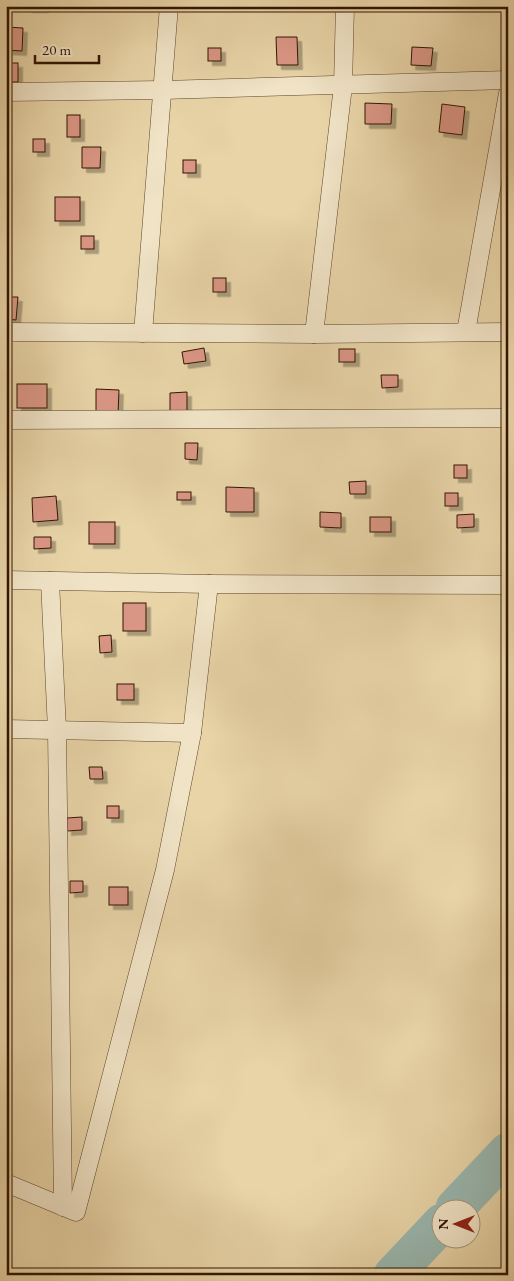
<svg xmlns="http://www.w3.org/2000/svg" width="514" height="1281" font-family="'EB Garamond',serif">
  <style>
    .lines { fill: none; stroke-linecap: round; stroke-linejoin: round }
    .river { stroke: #99b7af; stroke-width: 39 }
    .building { fill: #da9685; stroke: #311500; filter: url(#shadow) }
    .minor-casing { stroke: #5f452a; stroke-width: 19 }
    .minor { stroke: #f0e3c6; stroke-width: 18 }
  </style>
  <defs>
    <filter id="shadow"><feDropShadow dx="4.5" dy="4.5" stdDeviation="0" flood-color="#0004"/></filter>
  </defs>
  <rect width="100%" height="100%" fill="#e8d4a7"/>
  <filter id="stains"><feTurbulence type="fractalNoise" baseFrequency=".004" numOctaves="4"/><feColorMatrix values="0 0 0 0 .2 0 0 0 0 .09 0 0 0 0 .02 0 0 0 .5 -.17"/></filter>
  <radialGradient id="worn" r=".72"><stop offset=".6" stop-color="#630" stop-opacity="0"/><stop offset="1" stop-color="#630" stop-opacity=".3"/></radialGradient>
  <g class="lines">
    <g class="river">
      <polyline points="455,1208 508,1152"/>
      <polyline points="393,1275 442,1223"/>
    </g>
  </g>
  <g class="building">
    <rect x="28" y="6" width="16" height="2"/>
    <polygon points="6,27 23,28 22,51 6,50"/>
    <polygon points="276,37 297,37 298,65 277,65"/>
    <polygon points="412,47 433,48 431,66 411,65"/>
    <rect x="208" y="48" width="13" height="13"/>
    <rect x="6" y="63" width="12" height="19"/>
    <polygon points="365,103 392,104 391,124 365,124"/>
    <polygon points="442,104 465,107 462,135 439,132"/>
    <rect x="67" y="115" width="13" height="22"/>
    <rect x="33" y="139" width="12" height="13"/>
    <polygon points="82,147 101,147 100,168 82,168"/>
    <rect x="183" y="160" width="13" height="13"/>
    <rect x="55" y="197" width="25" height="24"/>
    <rect x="81" y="236" width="13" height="13"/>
    <rect x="213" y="278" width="13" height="14"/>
    <polygon points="7,297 18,297 16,320 6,319"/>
    <polygon points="204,348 206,361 184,364 182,352"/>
    <rect x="339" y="349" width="16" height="13"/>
    <polygon points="381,375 398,375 398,387 382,388"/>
    <rect x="17" y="384" width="30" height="24"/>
    <polygon points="96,389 119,390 118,415 96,415"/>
    <polygon points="187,392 187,414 170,414 170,393"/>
    <polygon points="185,443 198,443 197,460 185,459"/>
    <rect x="454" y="465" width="13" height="13"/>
    <polygon points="366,481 366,494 350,494 349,482"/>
    <polygon points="226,487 254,488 254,512 226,512"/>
    <rect x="177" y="492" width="14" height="8"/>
    <rect x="445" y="493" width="13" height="13"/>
    <polygon points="56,496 58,520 33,522 32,498"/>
    <polygon points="320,512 341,513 341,528 320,527"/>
    <polygon points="474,514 474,527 457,528 457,515"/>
    <rect x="370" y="517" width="21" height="15"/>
    <rect x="89" y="522" width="26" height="22"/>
    <polygon points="34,537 51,537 51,548 34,549"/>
    <rect x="123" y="603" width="23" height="28"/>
    <polygon points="111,635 112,652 100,653 99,636"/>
    <rect x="117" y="684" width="17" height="16"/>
    <polygon points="89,767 102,767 103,779 90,779"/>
    <rect x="107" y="806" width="12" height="12"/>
    <polygon points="82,817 82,830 67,831 67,818"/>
    <polygon points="70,881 83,881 83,892 70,893"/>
    <rect x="109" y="887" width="19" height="18"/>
  </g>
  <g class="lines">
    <g class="minor-casing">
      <g id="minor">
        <polyline points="6,92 163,90 508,80"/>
        <polyline points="6,332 314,334 508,332"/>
        <polyline points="466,332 508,93"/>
        <polyline points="143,333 169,6"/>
        <polyline points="314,334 343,86 345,6"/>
        <polyline points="6,420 508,418"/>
        <polyline points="6,580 209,584 508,585"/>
        <polyline points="50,581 57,730 63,1207"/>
        <polyline points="6,729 192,733"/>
        <polyline points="6,1183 76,1212 165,870 192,733 209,584"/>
      </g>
    </g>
    <use href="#minor" class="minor"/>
  </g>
  <rect width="514" height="1281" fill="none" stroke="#e8d4a7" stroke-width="25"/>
  <rect x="8" y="8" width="499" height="1266" fill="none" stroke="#311500" stroke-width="2.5"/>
  <rect x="12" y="12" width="489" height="1256" fill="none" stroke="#311500"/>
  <g transform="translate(456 1224) rotate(270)"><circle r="24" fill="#f0e3c6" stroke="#a49177"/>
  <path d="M0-4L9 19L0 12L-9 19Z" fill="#8f2418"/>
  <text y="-8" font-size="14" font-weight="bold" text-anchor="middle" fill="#311500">N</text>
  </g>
  <path d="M35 55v8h64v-8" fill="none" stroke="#311500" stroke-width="2.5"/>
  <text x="42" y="55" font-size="15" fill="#311500" stroke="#f0e3c6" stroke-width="4" paint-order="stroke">20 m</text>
  <rect width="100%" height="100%" filter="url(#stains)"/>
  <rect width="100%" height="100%" fill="url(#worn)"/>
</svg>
